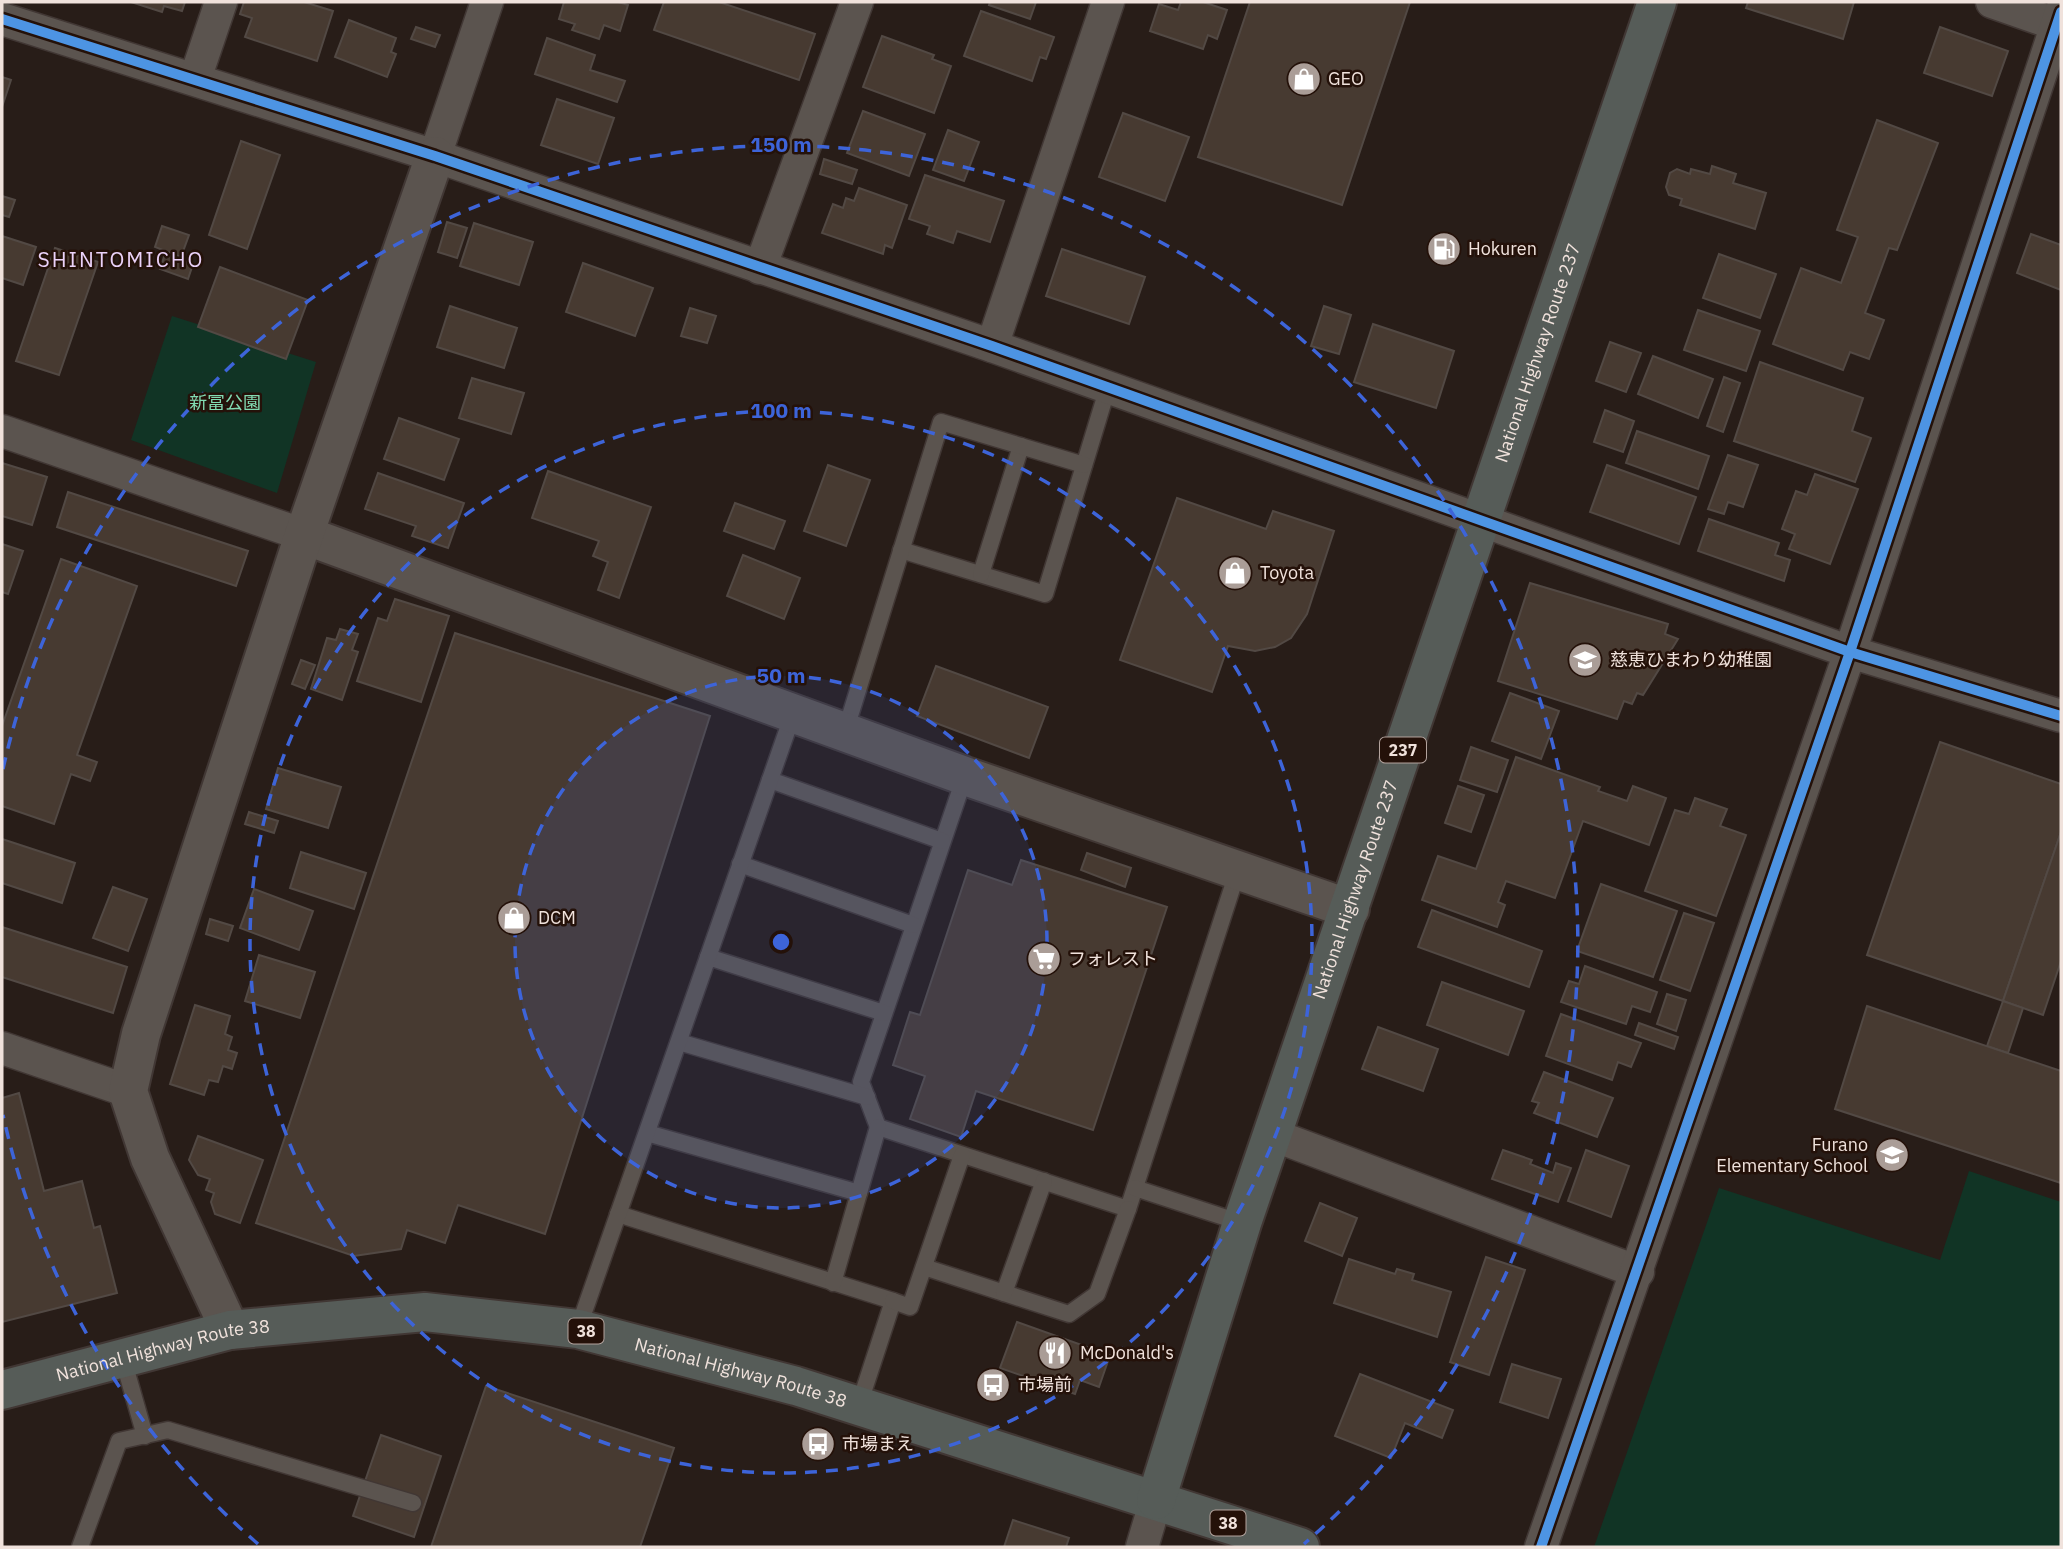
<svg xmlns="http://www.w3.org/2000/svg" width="2063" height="1549" font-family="'IBM Plex Sans','Noto Sans JP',sans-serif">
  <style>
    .green { fill: #113425 }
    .building { fill: #473a31; stroke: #524944; stroke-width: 2 }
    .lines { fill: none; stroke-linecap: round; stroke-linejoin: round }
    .service-casing { stroke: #413734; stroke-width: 19 }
    .minor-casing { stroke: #413734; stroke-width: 35 }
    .tertiary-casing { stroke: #413734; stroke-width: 42 }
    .trunk-casing { stroke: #413734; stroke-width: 42 }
    .service { stroke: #5b544f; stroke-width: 16 }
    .minor { stroke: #5b544f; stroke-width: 32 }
    .tertiary { stroke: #5b544f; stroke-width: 38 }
    .trunk { stroke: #565c58; stroke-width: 38 }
    .cycleway-casing { stroke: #241109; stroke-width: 15 }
    .cycleway { stroke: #4d94e3; stroke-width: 10 }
    .ring { fill: none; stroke: #3d64d9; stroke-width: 3.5; stroke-dasharray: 12 9 }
    .labels { text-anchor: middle; stroke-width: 5; stroke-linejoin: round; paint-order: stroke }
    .shield { fill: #241109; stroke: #b3a39d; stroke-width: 2 }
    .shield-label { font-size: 16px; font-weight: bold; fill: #f0e2dc }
    .poi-label { font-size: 18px; fill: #f0e2dc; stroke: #241109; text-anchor: start }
    .street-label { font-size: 18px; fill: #f0e2dc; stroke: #241109 }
    .park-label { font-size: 18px; fill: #82dbb2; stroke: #241109 }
    .quarter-label { font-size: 21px; letter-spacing: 2px; fill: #ebd2f9; stroke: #241109 }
    .centre { fill: #3d64d9; stroke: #241109; stroke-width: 3.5 }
    .ring-label { font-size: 21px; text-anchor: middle; font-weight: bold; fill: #3d64d9; stroke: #241109; stroke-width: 5; stroke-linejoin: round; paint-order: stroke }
  </style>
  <rect width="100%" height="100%" fill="#281d18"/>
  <g class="green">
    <polygon points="172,316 316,362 277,493 131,440"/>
    <polygon points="1969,1171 2061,1202 2061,1547 1594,1547 1719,1188 1940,1260"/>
  </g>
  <g class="building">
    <polygon points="131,2 185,2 182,11 164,6 162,12"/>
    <polygon points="244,2 304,2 333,11 317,61 245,37 252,18 240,14"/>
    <polygon points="564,2 618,2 628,5 620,31 604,25 599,39 572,30 575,24 559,19"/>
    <polygon points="664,2 719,2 815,34 799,80 654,30"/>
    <polygon points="990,2 1036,2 1030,19 989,5"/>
    <polygon points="1181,2 1203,2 1227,10 1217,39 1208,35 1203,49 1150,31 1159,4 1178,10"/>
    <polygon points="1250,2 1410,2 1342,205 1198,157"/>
    <polygon points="1748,2 1854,2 1843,39 1746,8"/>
    <polygon points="981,11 1054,37 1046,59 1040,57 1032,81 964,56"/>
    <polygon points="349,20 396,38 391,52 396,54 387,77 335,57"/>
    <polygon points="416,27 440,35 435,47 411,39"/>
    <polygon points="1940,27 2008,51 1992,96 1924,73"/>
    <polygon points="882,36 934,55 932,59 951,66 934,113 863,87"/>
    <polygon points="547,38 595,55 590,70 625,81 617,102 535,74"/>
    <polygon points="2,77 11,80 2,107"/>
    <polygon points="557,99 614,118 598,164 541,145"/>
    <polygon points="863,111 925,134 909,176 847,153"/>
    <polygon points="1123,113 1189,137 1165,201 1099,177"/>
    <polygon points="1877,120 1938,143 1897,250 1889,248 1865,313 1884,320 1869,359 1850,352 1843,370 1773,344 1801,268 1841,283 1858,237 1837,230"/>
    <polygon points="948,130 979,142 964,181 933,170"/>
    <polygon points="241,141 280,155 247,249 209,235"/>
    <polygon points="824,159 857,170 852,184 820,174"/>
    <polygon points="1712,166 1736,174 1733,183 1766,193 1755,229 1680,205 1682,199 1669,195 1666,187 1670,173 1677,169 1690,174 1691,169 1710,174"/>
    <polygon points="925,175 1004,201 990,242 957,231 953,243 927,234 930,226 909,219"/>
    <polygon points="859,188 907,205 892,248 885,245 883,254 822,233 833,204 843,208 846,198 854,201"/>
    <polygon points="2,196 15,200 9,217 2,215"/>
    <polygon points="447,222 467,228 457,258 438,252"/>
    <polygon points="474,223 533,242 519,285 460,266"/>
    <polygon points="162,226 189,235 181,257 155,247"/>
    <polygon points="2031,234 2061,245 2061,290 2017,273"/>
    <polygon points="2,236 36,247 23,285 2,278"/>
    <polygon points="55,248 98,262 59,375 16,361"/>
    <polygon points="1062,249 1145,277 1129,324 1046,296"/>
    <polygon points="165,254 193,264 188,279 160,269"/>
    <polygon points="1719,254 1776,274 1760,318 1703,298"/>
    <polygon points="583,263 653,288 635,336 566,312"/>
    <polygon points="220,267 308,300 286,359 198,327"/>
    <polygon points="450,306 517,328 504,368 437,347"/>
    <polygon points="1324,306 1351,315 1339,354 1311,346"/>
    <polygon points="690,308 716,316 707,343 681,336"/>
    <polygon points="1698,310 1760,331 1746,371 1684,350"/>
    <polygon points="1373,324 1454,351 1436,408 1354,382"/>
    <polygon points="1610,342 1641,353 1626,392 1596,381"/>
    <polygon points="1653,356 1713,379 1698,418 1638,394"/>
    <polygon points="1760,362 1863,398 1852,431 1871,438 1855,482 1734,441"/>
    <polygon points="1724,377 1740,383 1723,432 1707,426"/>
    <polygon points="472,378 524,393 511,434 459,418"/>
    <polygon points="1605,410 1634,421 1623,452 1594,442"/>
    <polygon points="399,418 459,439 444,480 384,459"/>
    <polygon points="1637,431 1709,456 1698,489 1626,463"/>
    <polygon points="1728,455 1758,465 1743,507 1728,502 1724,514 1708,509"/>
    <polygon points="2,463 47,477 32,525 2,516"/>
    <polygon points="828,465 870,480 846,546 804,531"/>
    <polygon points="1607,465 1696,497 1679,544 1590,512"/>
    <polygon points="548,471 651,507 619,598 598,590 608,562 593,556 599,541 532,518"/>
    <polygon points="378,473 464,503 448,548 412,536 416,526 365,509"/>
    <polygon points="1815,474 1858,489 1830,564 1789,549 1795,534 1782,529 1796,491 1807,495"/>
    <polygon points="68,492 248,551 236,586 57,527"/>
    <polygon points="1177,498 1266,529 1273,511 1334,531 1307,614 1291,638 1275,647 1255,651 1228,646 1212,692 1120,660"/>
    <polygon points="735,503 785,521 774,549 724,531"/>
    <polygon points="1709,519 1779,543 1775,555 1790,560 1784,581 1698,551"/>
    <polygon points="2,544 23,551 8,594 2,592"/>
    <polygon points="743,555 800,578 784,619 727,596"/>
    <polygon points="61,559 137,586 77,755 97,762 90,781 71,774 54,824 2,806 2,726"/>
    <polygon points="1530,583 1668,624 1665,634 1678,639 1643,695 1637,693 1632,704 1624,701 1617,719 1498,681"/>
    <polygon points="395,599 449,616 421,702 357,681 378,618 387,621"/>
    <polygon points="340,629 358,634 352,650 358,652 342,700 311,689 327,638 336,640"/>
    <polygon points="455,633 710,716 545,1234 458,1205 445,1243 407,1230 401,1249 354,1256 256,1223"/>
    <polygon points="301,660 315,665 305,689 292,684"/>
    <polygon points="936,666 1048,707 1029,758 917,716"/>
    <polygon points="1510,693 1559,711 1541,759 1492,741"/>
    <polygon points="1940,742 2061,784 2061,832 2003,1001 1867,955"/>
    <polygon points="1471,747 1508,760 1497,792 1460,780"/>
    <polygon points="1516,757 1600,787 1598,791 1627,801 1633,786 1666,798 1649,845 1583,821 1555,898 1506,881 1498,902 1505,905 1497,927 1422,900 1438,856 1476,869"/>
    <polygon points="278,768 341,787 328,828 266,809"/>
    <polygon points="1458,786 1484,795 1471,832 1445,823"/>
    <polygon points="1695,798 1727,809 1720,826 1746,835 1716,916 1645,891 1675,810 1689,814"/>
    <polygon points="249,812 278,821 274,833 245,824"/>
    <polygon points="2061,832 2061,961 2043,1015 2003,1001"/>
    <polygon points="2,839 75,863 62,903 2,883"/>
    <polygon points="301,852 366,873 354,909 290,888"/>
    <polygon points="1087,853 1131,868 1125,887 1081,870"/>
    <polygon points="1021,860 1167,907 1093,1130 976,1091 961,1137 910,1119 925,1076 893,1065 910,1012 920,1015 968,870 1012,885"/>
    <polygon points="1601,884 1677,911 1653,977 1577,951"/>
    <polygon points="113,887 147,899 128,951 93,938"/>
    <polygon points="254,889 313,911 299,950 240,928"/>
    <polygon points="1432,910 1542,951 1529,987 1418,947"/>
    <polygon points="1684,913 1714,923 1690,991 1660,980"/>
    <polygon points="210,919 233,926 228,941 206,934"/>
    <polygon points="2,927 127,967 113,1013 2,977"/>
    <polygon points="259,955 315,972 300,1018 245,1001"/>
    <polygon points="1585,966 1657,992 1650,1012 1632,1006 1626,1024 1561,1002 1569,981 1579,984"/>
    <polygon points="1442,982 1524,1011 1508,1055 1427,1025"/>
    <polygon points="1667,994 1686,1000 1676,1031 1657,1024"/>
    <polygon points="2003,1001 2023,1008 2008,1053 1987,1046"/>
    <polygon points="195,1005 230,1016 225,1034 232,1037 228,1050 237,1053 232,1069 223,1066 218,1082 209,1080 204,1095 170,1084"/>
    <polygon points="1867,1006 2061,1071 2061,1183 1835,1109"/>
    <polygon points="1561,1014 1641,1043 1631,1067 1618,1062 1612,1080 1546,1056"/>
    <polygon points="1639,1023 1678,1037 1674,1049 1635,1035"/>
    <polygon points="1378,1027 1438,1049 1423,1091 1362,1069"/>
    <polygon points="1544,1072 1613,1098 1597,1137 1534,1113 1539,1103 1532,1101"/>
    <polygon points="19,1093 44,1191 82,1181 94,1228 100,1226 117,1293 2,1322 2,1098"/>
    <polygon points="198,1136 263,1160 240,1223 215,1214 211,1202 214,1193 206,1190 210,1179 198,1175 189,1160"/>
    <polygon points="1503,1150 1532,1160 1530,1164 1553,1173 1556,1163 1571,1168 1558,1202 1492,1179"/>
    <polygon points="1586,1150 1629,1166 1611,1217 1568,1201"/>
    <polygon points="1320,1203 1357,1218 1342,1256 1305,1241"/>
    <polygon points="1486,1257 1525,1270 1489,1375 1450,1362"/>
    <polygon points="1349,1259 1395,1274 1397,1269 1414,1274 1412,1280 1451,1292 1437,1337 1334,1303"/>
    <polygon points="1017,1322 1110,1355 1099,1387 1080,1380 1075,1394 1000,1368"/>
    <polygon points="1512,1364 1561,1379 1548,1418 1500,1402"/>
    <polygon points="1360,1374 1453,1410 1442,1438 1405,1423 1391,1458 1335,1436"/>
    <polygon points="486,1386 674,1448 640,1547 431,1547"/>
    <polygon points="381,1435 441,1456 414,1537 353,1516"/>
    <polygon points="1013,1520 1069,1538 1066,1547 1004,1547"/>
  </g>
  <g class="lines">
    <g class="service-casing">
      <g id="service">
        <polyline points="901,550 1045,594 1108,387"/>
        <polyline points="981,574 1021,446"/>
        <polyline points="845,732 941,422 1084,465"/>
        <polyline points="965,776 861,1082 878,1127 1128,1209 1238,870"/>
        <polyline points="770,780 942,841"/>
        <polyline points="740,864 913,925"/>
        <polyline points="708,957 884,1013"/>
        <polyline points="679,1042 867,1097"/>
        <polyline points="647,1133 859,1193"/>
        <polyline points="1135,1188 1242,1223"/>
        <polyline points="618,1214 893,1301 859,1405"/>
        <polyline points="924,1267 1069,1314 1097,1294 1128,1209"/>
        <polyline points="833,1283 878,1127"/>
        <polyline points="1004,1293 1044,1181"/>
        <polyline points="893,1301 910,1307 962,1155"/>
        <polyline points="578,1329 793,714"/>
        <polyline points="123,1359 145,1436"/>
        <polyline points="80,1547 119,1441 168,1430 413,1503"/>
      </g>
    </g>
    <g class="minor-casing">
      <g id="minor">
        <polyline points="1992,2 2061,26"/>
        <polyline points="2,19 435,156 992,346 1850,652 2061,716"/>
        <polyline points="195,79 221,2"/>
        <polyline points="435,156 487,2"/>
        <polyline points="760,268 857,2"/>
        <polyline points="992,346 1108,2"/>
        <polyline points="2,431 304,535"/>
        <polyline points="2,1048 128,1091"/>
        <polyline points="1273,1135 1638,1272"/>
        <polyline points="1142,1547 1156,1500"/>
        <polyline points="1541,1547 1850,652 2061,12"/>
      </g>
    </g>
    <g class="tertiary-casing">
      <g id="tertiary">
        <polyline points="304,535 965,776 1350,909"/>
        <polyline points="230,1330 150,1158 128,1091 141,1034 304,535 435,156"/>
      </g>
    </g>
    <g class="trunk-casing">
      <g id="trunk">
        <path id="s1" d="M2,1390L230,1330L425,1312L578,1329L796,1386L1300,1547"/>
        <path id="s2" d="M1156,1500L1242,1223L1657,2"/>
      </g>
    </g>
    <use href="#service" class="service"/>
    <use href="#minor" class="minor"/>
    <use href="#tertiary" class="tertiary"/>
    <use href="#trunk" class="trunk"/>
    <g class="cycleway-casing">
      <g id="cycleway">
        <polyline points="2,19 435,156 992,346 1850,652 2061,716"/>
        <polyline points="1541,1547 1850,652 2061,12"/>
      </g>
    </g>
    <use href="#cycleway" class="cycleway"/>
  </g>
  <circle cx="781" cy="942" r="266" fill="#3d64d9" fill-opacity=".12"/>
  <g class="ring">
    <circle cx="781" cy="942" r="266"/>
    <circle cx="781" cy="942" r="531"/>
    <path d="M258 1544A797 797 0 0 1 3 1115M3 769A797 797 0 1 1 1304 1544"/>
  </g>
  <defs>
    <g id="shop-disc" transform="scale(1.75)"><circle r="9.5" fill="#aa9d97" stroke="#241109"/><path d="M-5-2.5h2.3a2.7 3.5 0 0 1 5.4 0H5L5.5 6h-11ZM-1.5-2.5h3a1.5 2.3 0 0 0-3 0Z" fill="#fff"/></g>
    <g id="fuel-disc" transform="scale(1.75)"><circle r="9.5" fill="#aa9d97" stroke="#241109"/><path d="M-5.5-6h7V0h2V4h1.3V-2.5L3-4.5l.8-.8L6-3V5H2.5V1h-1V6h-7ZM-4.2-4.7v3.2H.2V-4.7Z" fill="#fff"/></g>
    <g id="school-disc" transform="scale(1.75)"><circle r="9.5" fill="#aa9d97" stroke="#241109"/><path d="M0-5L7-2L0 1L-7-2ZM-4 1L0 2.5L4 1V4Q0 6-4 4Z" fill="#fff"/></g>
    <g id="supermarket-disc" transform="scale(1.75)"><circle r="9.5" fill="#aa9d97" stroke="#241109"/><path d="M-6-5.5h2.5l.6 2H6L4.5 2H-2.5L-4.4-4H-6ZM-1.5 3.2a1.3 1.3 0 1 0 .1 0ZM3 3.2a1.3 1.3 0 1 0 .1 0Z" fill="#fff"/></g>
    <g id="restaurant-disc" transform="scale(1.75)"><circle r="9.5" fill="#aa9d97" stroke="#241109"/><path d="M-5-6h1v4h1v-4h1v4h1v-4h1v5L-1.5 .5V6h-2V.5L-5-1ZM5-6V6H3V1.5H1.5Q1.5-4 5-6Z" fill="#fff"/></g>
    <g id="bus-disc" transform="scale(1.75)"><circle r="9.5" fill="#aa9d97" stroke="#241109"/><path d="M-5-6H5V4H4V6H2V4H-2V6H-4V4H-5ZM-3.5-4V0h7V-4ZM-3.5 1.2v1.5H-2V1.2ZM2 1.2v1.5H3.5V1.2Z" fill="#fff"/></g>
  </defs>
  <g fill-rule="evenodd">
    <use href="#shop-disc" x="1304" y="79"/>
    <use href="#fuel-disc" x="1444" y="249"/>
    <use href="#shop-disc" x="1235" y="573"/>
    <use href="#school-disc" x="1585" y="660"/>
    <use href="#shop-disc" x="514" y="918"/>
    <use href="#supermarket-disc" x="1044" y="959"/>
    <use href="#school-disc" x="1892" y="1155"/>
    <use href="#restaurant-disc" x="1055" y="1353"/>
    <use href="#bus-disc" x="993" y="1385"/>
    <use href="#bus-disc" x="818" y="1444"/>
  </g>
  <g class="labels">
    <g class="shield">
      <rect x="1380" y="737.5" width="46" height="25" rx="5"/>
      <rect x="568.5" y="1318.5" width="35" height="25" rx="5"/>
      <rect x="1210.5" y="1510.5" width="35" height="25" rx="5"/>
    </g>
    <g class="shield-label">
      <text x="1403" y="756">237</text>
      <text x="586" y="1337">38</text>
      <text x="1228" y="1529">38</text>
    </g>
    <g class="poi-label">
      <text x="1328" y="85">GEO</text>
      <text x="1468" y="255">Hokuren</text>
      <text x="1260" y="579">Toyota</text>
      <text x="1610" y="666">慈恵ひまわり幼稚園</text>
      <text x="538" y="924">DCM</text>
      <text x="1068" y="965">フォレスト</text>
      <text x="1868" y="1151" text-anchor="end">Furano<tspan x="1868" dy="21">Elementary School</tspan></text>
      <text x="1080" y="1359">McDonald's</text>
      <text x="1018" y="1391">市場前</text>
      <text x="842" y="1450">市場まえ</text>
    </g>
    <g class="street-label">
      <text dy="6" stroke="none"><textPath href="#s2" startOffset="1209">National Highway Route 237</textPath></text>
      <text dy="6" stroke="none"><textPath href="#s2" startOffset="642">National Highway Route 237</textPath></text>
      <text dy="6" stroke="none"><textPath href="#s1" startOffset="166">National Highway Route 38</textPath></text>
      <text dy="6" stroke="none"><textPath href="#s1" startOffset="754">National Highway Route 38</textPath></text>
    </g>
    <g class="park-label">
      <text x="225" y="409">新冨公園</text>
    </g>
    <g class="quarter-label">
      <text x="121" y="267">SHINTOMICHO</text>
    </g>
  </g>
  <circle cx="781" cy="942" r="10" class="centre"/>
  <g class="ring-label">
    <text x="781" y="152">150 m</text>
    <text x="781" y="418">100 m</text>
    <text x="781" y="683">50 m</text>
  </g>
  <rect width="2063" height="1549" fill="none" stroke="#f0e2dc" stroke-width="7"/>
</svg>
